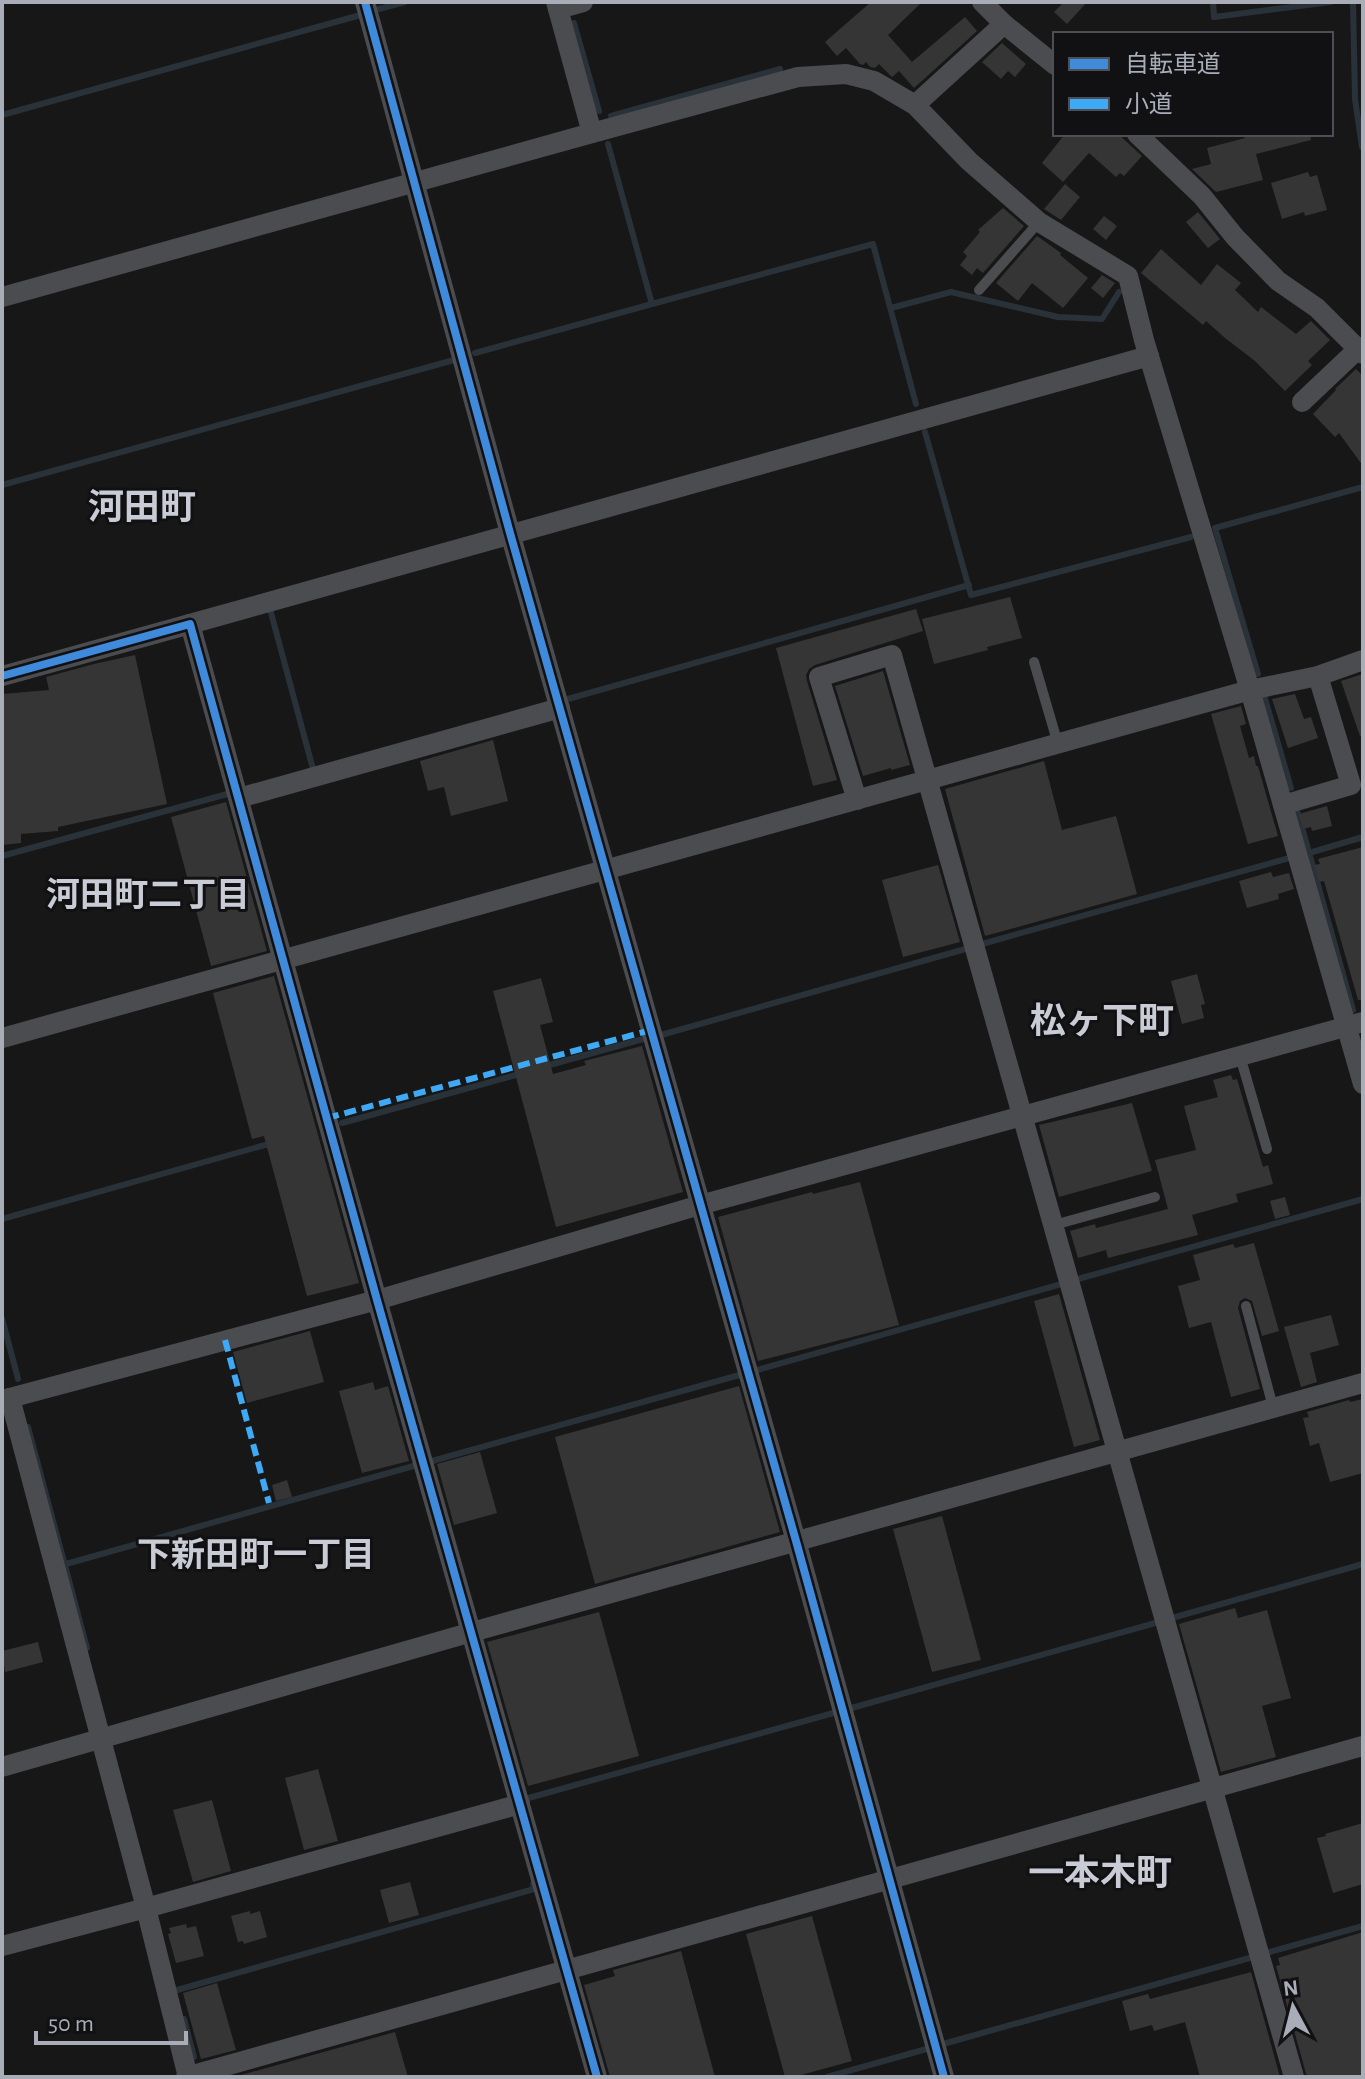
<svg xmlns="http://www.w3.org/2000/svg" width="1365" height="2079" font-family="'Alegreya Sans','Noto Sans JP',sans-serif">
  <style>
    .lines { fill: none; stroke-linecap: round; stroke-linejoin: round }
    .stream { stroke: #2a3239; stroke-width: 6 }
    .building { fill: #353536 }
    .lane { stroke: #4b4c50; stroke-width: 10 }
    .street { stroke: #4b4c50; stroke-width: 20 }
    .quiet { stroke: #3fa9f5; stroke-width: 6; stroke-dasharray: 12 6; stroke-linecap: butt }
    .cycleway-casing { stroke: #111113; stroke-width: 13 }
    .cycleway { stroke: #408adc; stroke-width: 8 }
    .labels { text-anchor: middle; stroke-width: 6; stroke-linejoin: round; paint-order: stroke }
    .neighbourhood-label { font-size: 34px; font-weight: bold; fill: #c9ccd4; stroke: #111113 }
    .quarter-label { font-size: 36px; font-weight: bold; fill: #c9ccd4; stroke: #111113 }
  </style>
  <rect width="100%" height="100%" fill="#171717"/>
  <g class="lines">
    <g class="stream">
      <polyline points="1213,2 1214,17 1331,2"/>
      <polyline points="1353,2 1355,99 1362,147"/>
      <polyline points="379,9 405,2"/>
      <polyline points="574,23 599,111"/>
      <polyline points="2,115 357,16"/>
      <polyline points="611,116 780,69"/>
      <polyline points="608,144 652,304 873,244 916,404"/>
      <polyline points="891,308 951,292 1058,317 1102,319 1119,292"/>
      <polyline points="475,353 652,304"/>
      <polyline points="925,432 971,595 1191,537"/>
      <polyline points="2,485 454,360"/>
      <polyline points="270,609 313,769"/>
      <polyline points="1258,674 1215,528 1363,487"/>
      <polyline points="1264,695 1291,788"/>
      <polyline points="568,699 969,585"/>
      <polyline points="1298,813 1353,1010"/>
      <polyline points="1309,853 1363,837"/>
      <polyline points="2,856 231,793"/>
      <polyline points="982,944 1293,857"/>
      <polyline points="661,1035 969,948"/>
      <polyline points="546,1066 643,1039"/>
      <polyline points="342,1123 523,1073"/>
      <polyline points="2,1219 272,1143"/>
      <polyline points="1078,1279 1363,1199"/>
      <polyline points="2,1318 18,1379"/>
      <polyline points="754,1371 1065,1283"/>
      <polyline points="28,1427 87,1648"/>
      <polyline points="432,1461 743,1374"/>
      <polyline points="66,1564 417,1465"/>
      <polyline points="1172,1618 1363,1564"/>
      <polyline points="848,1709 1159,1622"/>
      <polyline points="525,1799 837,1712"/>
      <polyline points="1266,1953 1363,1926"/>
      <polyline points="177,1990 534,1889 533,1884"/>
      <polyline points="184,2019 194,2057"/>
      <polyline points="943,2044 1253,1957"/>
      <polyline points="827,2077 930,2048"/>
    </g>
  </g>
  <g class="building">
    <polygon points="871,2 922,2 888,35 912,62 965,17 977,31 914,88 899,71 892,77 879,64 875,68 870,67 866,62 863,65 860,64 846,48 837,56 825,42"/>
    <polygon points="1064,2 1087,2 1067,24 1054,12"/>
    <polygon points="1002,43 1026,64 1015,77 1008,71 1001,79 982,62"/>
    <polygon points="1065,134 1118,134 1142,156 1124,176 1120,173 1116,177 1089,153 1063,182 1042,163"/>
    <polygon points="1253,134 1310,134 1311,140 1256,154 1263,180 1216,192 1192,169 1211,164 1207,148 1245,138 1244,136"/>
    <polygon points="1308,172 1310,177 1317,175 1327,210 1305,216 1304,212 1282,219 1271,183"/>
    <polygon points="1065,184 1080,197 1061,220 1044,209"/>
    <polygon points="1003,208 1024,226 983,273 977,268 972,275 960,265 967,256 963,252 980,232 978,230"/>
    <polygon points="1198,212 1220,239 1208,248 1186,222"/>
    <polygon points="1104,216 1117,226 1106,240 1093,229"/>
    <polygon points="1037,236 1061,253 1060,255 1088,278 1063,308 1032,283 1018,301 996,283"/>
    <polygon points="1161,249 1201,285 1217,264 1241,283 1235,290 1258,312 1261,307 1296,334 1311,321 1330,340 1308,361 1312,365 1285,391 1255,361 1225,338 1206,321 1203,325 1141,273"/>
    <polygon points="1102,275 1115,283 1103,298 1091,288"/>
    <polygon points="1356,369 1363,376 1363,466 1339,433 1335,437 1313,414 1336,390 1335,389"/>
    <polygon points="1010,597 1022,638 987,647 988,650 934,664 922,619"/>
    <polygon points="916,609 923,631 815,665 809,669 806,675 807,681 837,780 813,786 776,648"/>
    <polygon points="135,655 167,804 58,827 58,831 21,834 21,843 2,845 2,694 49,690 46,677 94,664"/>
    <polygon points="883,671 910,765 891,770 891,768 863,776 835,686"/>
    <polygon points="1363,674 1363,736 1360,736 1341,681"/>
    <polygon points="1295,694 1304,719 1311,717 1318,738 1288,748 1272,699"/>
    <polygon points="1241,706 1246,724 1240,726 1249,758 1254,756 1256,766 1258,766 1278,836 1248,844 1211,714"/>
    <polygon points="493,740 508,801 451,816 444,787 428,791 420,761"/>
    <polygon points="1044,761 1062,830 1116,816 1137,894 985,936 945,789"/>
    <polygon points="226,802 267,951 211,966 171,817"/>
    <polygon points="1327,806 1332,826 1312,831 1311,827 1303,829 1299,814"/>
    <polygon points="1363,847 1363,1000 1358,1000 1324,881 1319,882 1314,865 1320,864 1318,859"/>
    <polygon points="938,865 960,942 903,957 882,880"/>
    <polygon points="1271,872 1273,877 1289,873 1294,889 1278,894 1279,899 1247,908 1239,881"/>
    <polygon points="1197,974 1205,1004 1201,1005 1204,1018 1182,1024 1171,981"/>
    <polygon points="274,976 359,1283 307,1296 264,1136 252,1139 213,993"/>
    <polygon points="541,978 553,1022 540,1025 553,1074 586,1065 584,1061 642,1046 683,1192 556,1227 493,991"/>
    <polygon points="1231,1075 1233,1080 1237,1079 1263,1167 1268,1165 1273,1184 1236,1194 1238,1202 1192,1215 1198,1235 1108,1258 1106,1250 1078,1258 1070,1231 1095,1224 1096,1228 1168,1209 1155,1160 1196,1150 1184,1106 1218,1097 1213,1080"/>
    <polygon points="1132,1103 1152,1171 1059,1197 1039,1125"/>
    <polygon points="860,1182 899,1325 758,1361 718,1217 812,1192 813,1194"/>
    <polygon points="1285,1197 1290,1215 1275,1219 1270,1201"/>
    <polygon points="1254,1243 1279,1331 1262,1336 1252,1301 1245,1298 1240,1301 1238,1308 1260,1389 1231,1397 1211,1322 1189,1328 1178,1286 1200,1280 1193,1255 1233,1244 1235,1248"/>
    <polygon points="1059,1294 1100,1440 1074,1447 1034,1301"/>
    <polygon points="1331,1315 1339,1345 1310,1353 1317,1382 1301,1387 1284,1327"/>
    <polygon points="310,1331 324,1382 247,1403 233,1352"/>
    <polygon points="373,1382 375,1390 388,1386 409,1461 362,1473 339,1391"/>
    <polygon points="739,1386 780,1532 595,1584 555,1437"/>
    <polygon points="1363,1399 1363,1473 1330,1482 1319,1443 1310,1446 1303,1418 1309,1417 1307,1412 1349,1400 1350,1402"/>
    <polygon points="480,1452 497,1513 454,1525 437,1464"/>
    <polygon points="287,1480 292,1497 276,1501 272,1485"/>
    <polygon points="942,1516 981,1660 932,1672 893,1529"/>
    <polygon points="1235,1608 1238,1618 1267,1610 1291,1698 1262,1706 1276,1757 1221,1772 1179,1624"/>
    <polygon points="599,1612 639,1756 528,1786 487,1642"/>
    <polygon points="38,1642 43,1662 5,1672 2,1651"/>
    <polygon points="318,1769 338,1841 304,1850 285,1778"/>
    <polygon points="212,1800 231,1871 193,1882 173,1810"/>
    <polygon points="1363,1823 1363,1884 1333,1893 1317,1838 1326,1836 1325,1834"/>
    <polygon points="410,1882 419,1915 389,1923 380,1890"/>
    <polygon points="250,1911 250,1914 260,1911 267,1937 244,1944 243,1941 238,1942 231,1916"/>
    <polygon points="812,1916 852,2061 794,2077 785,2077 746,1934"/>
    <polygon points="186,1924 187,1928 196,1926 204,1956 176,1963 168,1934 171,1933 169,1928"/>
    <polygon points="1363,1932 1363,2077 1307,2077 1276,1966 1280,1965 1278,1958"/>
    <polygon points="681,1951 715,2077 610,2077 584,1985 615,1976 613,1970"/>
    <polygon points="1251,1972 1280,2077 1200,2077 1185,2022 1154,2031 1152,2025 1130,2031 1122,2001 1148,1994 1150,1999"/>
    <polygon points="217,1983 236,2050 201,2059 183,1993"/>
    <polygon points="395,2032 408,2077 234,2077"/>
  </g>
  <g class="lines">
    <g class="lane">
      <polyline points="979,290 1039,222"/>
      <polyline points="1034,662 1058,744"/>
      <polyline points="1240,1056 1267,1149"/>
      <polyline points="1054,1225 1155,1197"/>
      <polyline points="1246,1306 1273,1407"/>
    </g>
    <g class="street">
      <polyline points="365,2 510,533 796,1541 944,2077"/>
      <polyline points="556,2 558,9 583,2"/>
      <polyline points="982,2 1004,24 1055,65"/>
      <polyline points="558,9 592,133 798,77 846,74 874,81 915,105 969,161 1039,222 1128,276 1144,340 1250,690 1363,1084"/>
      <polyline points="915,105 1004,24"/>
      <polyline points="1137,134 1202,196 1235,237 1278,281 1317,308 1363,354"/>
      <polyline points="2,297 592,133"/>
      <polyline points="1302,402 1358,349"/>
      <polyline points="190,624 1149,356"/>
      <polyline points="2,676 190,624 377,1300 597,2077"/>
      <polyline points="239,798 560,708"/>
      <polyline points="857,800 819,677 892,655 1294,2077"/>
      <polyline points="1283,805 1351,785 1318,676"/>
      <polyline points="2,1038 1250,690 1318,676 1363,660"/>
      <polyline points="10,1398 146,1908 188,2077"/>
      <polyline points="2,1400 377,1300 700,1205 1363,1022"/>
      <polyline points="2,1767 472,1632 1363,1383"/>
      <polyline points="2,1946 146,1908 520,1804"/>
      <polyline points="186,2077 1363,1746"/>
    </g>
    <g class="quiet">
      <polyline points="327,1118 651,1030"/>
      <polyline points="225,1340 269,1503"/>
    </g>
    <g class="cycleway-casing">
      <g id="cycleway">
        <polyline points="365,2 510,533 796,1541 944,2077"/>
        <polyline points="2,676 190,624 377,1300 597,2077"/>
      </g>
    </g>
    <use href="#cycleway" class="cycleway"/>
  </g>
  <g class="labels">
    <g class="neighbourhood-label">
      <text x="148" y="906">河田町二丁目</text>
      <text x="256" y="1566">下新田町一丁目</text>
    </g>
    <g class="quarter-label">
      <text x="142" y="519">河田町</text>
      <text x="1102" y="1033">松ヶ下町</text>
      <text x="1100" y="1885">一本木町</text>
    </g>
  </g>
  <rect width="1365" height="2079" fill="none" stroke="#a8adb8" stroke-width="8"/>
  <rect x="1053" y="32" width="280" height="104" fill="#111113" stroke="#4d4f55" stroke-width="2"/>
  <rect x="1069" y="58" width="40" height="12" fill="#408adc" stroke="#4d4f55" stroke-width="2"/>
  <text x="1125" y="72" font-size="24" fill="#a8adb8">自転車道</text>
  <rect x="1069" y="98" width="40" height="12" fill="#3fa9f5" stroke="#4d4f55" stroke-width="2"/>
  <text x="1125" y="112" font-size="24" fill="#a8adb8">小道</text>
  <g transform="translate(1293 2007) rotate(353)" stroke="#111113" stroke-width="6" paint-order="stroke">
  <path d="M0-6L14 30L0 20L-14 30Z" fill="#a8adb8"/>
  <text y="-12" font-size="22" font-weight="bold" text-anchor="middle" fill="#a8adb8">N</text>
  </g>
  <path d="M36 2031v12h150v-12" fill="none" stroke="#a8adb8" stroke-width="4"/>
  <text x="48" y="2031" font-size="24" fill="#a8adb8" stroke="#111113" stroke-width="6" paint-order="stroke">50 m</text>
</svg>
